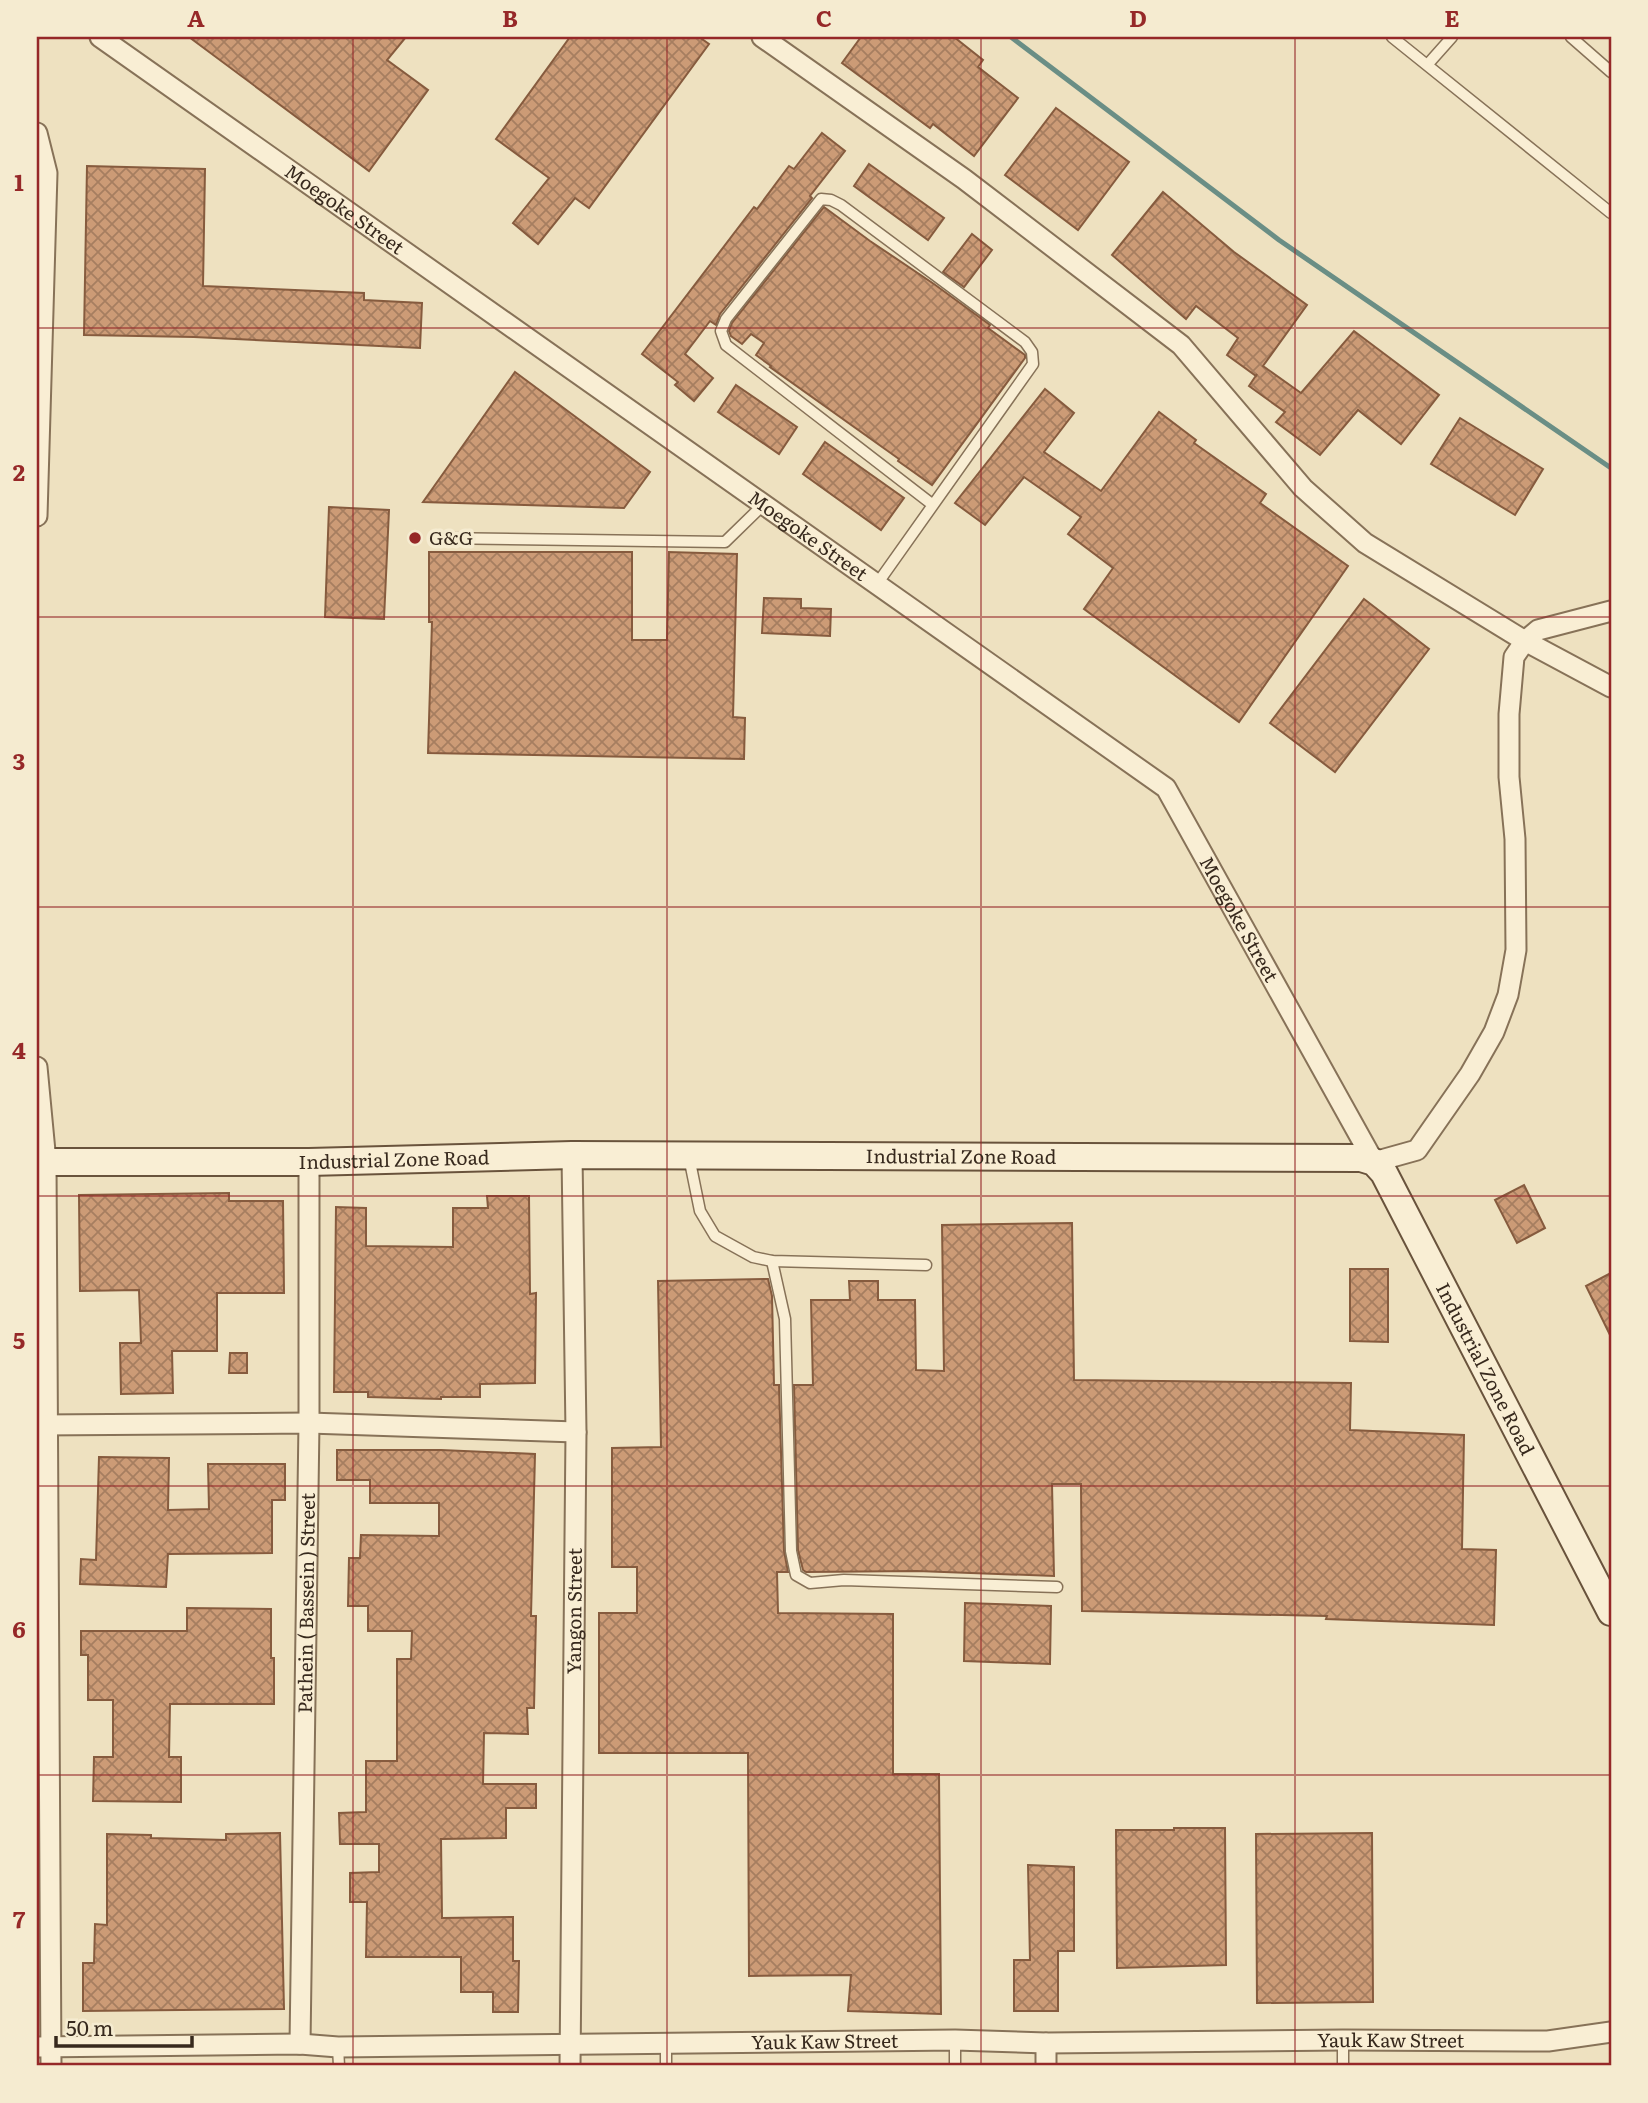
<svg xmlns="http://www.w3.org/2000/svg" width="1648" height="2103" font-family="Literata,serif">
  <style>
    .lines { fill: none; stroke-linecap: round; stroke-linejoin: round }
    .stream { stroke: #6a8e85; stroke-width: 5 }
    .building { fill: url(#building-cross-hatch); stroke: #865b3e; stroke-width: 2 }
    .lane-casing { stroke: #877258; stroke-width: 13 }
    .street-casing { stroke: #877258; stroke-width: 23 }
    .secondary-casing { stroke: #69533c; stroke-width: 30 }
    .lane { stroke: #f9eed4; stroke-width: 10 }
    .street { stroke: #f9eed4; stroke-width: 19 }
    .secondary { stroke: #f9eed4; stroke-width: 26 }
    .grid { fill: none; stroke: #962828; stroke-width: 2; stroke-opacity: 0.55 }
    .poi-dot { fill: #962828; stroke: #f5ebd0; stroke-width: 2.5 }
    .labels { text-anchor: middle; stroke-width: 7; stroke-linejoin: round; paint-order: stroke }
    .street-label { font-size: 19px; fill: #37291d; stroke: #f5ebd0 }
    .poi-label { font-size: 19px; fill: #37291d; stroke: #f5ebd0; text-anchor: start }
    .neatline { fill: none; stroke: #962828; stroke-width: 2.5 }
    .grid-label { font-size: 23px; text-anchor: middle; font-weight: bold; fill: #962828 }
  </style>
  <defs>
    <pattern id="building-cross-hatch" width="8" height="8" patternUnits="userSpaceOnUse" patternTransform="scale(1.75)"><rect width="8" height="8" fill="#cc9b76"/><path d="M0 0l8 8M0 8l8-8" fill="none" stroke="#a67e60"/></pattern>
  </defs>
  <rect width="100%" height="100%" fill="#eee1c0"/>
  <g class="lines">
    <polyline class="stream" points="1011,37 1279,240 1611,468"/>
  </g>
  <g class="building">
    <polygon points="189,37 406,37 387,60 428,90 369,171"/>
    <polygon points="570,37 699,37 709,44 589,208 575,198 538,244 513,223 549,178 496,139"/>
    <polygon points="861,37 954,37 983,60 978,67 1018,98 974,156 933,124 930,128 842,63"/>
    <polygon points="1056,108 1129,162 1078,230 1005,175"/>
    <polygon points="822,133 845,151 810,196 812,198 720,314 716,325 710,321 685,354 713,378 694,401 675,385 678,382 642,354 754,207 757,209 789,166 794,169"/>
    <polygon points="869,164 944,218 928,240 854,186"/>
    <polygon points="87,166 205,169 203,286 364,293 364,300 422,303 420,348 194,337 84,335"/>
    <polygon points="1163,192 1234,252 1307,305 1263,366 1301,393 1354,331 1439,395 1401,444 1358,410 1320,455 1276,422 1285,412 1249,386 1257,374 1256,376 1227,355 1238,338 1196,306 1186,319 1112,255"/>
    <polygon points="824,207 870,241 934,284 990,325 988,328 1025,355 1025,358 932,485 898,461 899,459 770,367 771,366 756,355 764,343 751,334 742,344 731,336 729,331 732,323"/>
    <polygon points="972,234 992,250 964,287 943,272"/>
    <polygon points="515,372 650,472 624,508 423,502"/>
    <polygon points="736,385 797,427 779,454 718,412"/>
    <polygon points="1045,389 1074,413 1044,452 1101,491 1159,412 1196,440 1194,443 1266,494 1260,503 1348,566 1239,722 1084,609 1113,568 1068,534 1081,517 1024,477 985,525 955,503"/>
    <polygon points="1460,418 1543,469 1515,515 1431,464"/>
    <polygon points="825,442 904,498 881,530 803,474"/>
    <polygon points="329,507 389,510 384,619 325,617"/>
    <polygon points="429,552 632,552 632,640 667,640 669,552 737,554 733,717 745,718 744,759 428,753 432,622 429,622"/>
    <polygon points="764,598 801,599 801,608 831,609 830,636 762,633"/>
    <polygon points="1364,599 1429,649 1335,772 1270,723"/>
    <polygon points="1524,1185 1545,1228 1517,1243 1495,1200"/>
    <polygon points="229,1193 229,1201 283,1201 284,1293 217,1293 217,1351 172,1351 173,1393 121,1394 120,1343 141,1343 139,1290 80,1291 79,1195"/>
    <polygon points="487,1196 529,1196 530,1294 536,1293 535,1383 480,1384 480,1397 441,1397 441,1399 368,1397 368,1392 334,1392 336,1207 366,1208 366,1246 453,1247 453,1208 488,1208"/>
    <polygon points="1072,1223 1074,1380 1351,1383 1350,1430 1464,1435 1462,1549 1496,1550 1494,1625 1326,1619 1327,1616 1082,1611 1081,1484 1052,1484 1054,1576 917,1571 806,1572 803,1570 798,1550 794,1385 813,1385 811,1300 850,1300 849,1281 878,1281 878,1300 915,1300 916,1370 944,1371 942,1225"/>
    <polygon points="1350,1269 1388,1269 1388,1342 1350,1341"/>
    <polygon points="1611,1273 1611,1337 1586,1286"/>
    <polygon points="768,1279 772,1296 774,1385 779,1385 784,1551 788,1572 777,1572 778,1613 893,1614 893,1774 939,1774 941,2014 848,2011 851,1975 749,1976 748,1753 599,1753 599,1613 637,1613 637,1567 612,1567 612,1448 661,1447 658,1281"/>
    <polygon points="230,1353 247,1353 247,1373 229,1373"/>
    <polygon points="337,1450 441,1450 535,1454 531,1616 536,1616 534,1708 527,1708 528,1734 484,1733 483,1784 536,1784 536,1808 506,1808 506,1838 441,1839 442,1918 513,1917 513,1961 519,1961 518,2012 493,2012 493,1992 461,1992 461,1957 366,1957 367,1902 350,1902 350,1873 379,1872 379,1844 340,1844 339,1813 366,1812 366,1761 397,1761 397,1659 411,1659 412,1631 368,1631 368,1606 348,1606 349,1558 360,1558 361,1535 439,1536 439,1503 370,1503 370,1480 337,1480"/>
    <polygon points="99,1457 169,1458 168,1510 209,1509 208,1464 285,1464 285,1500 272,1500 272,1553 168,1554 166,1587 80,1584 81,1559 96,1560"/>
    <polygon points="965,1603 1051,1606 1050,1664 964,1661"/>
    <polygon points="187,1608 271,1609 271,1658 274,1658 274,1704 170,1704 169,1757 181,1757 181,1802 93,1801 94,1757 113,1757 113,1700 88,1700 88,1655 81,1655 81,1631 187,1631"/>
    <polygon points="1174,1828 1225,1828 1226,1965 1117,1968 1116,1830 1174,1830"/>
    <polygon points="280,1833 284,2009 83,2011 83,1963 94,1963 95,1924 107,1925 107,1834 151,1835 151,1838 226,1840 226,1834"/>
    <polygon points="1372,1833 1373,2002 1257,2003 1256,1834"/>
    <polygon points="1028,1865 1074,1867 1074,1951 1058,1951 1058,2011 1014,2011 1014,1960 1030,1960"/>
  </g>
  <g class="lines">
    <g class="lane-casing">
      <g id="lane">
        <polyline points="1392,37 1611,213"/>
        <polyline points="1571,37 1611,72"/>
        <polyline points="1428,64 1452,37"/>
        <polyline points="435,538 725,542 764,504"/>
        <polyline points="877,584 1033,364 1032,352 1025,342 841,205 831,200 821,199 726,319 721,331 726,345 933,505"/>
        <polyline points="689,1157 700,1211 715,1236 753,1257 772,1261 926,1265"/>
        <polyline points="772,1261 785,1319 791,1551 796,1575 810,1583 844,1580 1057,1587"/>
        <polyline points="1343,2040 1343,2066"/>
        <polyline points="338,2047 339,2066"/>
        <polyline points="666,2066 666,2044"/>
        <polyline points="955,2066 955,2040"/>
      </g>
    </g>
    <g class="street-casing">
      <g id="street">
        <path id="s1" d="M100,37L1166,788L1374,1162L1417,1150L1470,1074L1494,1032L1508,995L1516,950L1515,839L1509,777V714L1514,657L1525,641L1538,630L1611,611"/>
        <polyline points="762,37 964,179 1181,345 1303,488 1365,543 1525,641 1611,687"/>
        <polyline points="37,133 47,173 37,516"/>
        <polyline points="37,1067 46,1162 51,2066"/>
        <polyline points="38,1425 309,1423 576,1432"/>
        <polyline points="1046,2043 1046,2066"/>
        <path id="s2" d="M300,2044L309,1423V1162"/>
        <path id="s3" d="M37,2047L300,2044L338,2047L955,2040L1046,2043L1343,2040L1548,2041L1611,2032"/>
        <path id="s4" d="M570,2066L576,1432L572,1155"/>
      </g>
    </g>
    <g class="secondary-casing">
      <g id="secondary">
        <path id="s5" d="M37,1162H309L572,1155L1361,1158L1374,1162L1384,1173L1611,1612"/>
      </g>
    </g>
    <use href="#lane" class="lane"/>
    <use href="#street" class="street"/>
    <use href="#secondary" class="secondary"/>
  </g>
  <path class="grid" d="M353,37V2066M667,37V2066M981,37V2066M1295,37V2066M37,328H1611M37,617H1611M37,907H1611M37,1196H1611M37,1486H1611M37,1775H1611"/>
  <circle class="poi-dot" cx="415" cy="538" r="7"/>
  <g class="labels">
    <g class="street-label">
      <text dy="7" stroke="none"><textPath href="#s1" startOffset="299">Moegoke Street</textPath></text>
      <text dy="7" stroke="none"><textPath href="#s1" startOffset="866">Moegoke Street</textPath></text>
      <text dy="7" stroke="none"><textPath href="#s1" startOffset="1454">Moegoke Street</textPath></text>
      <text dy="7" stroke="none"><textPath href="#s5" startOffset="924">Industrial Zone Road</textPath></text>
      <text dy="7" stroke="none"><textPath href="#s5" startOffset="357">Industrial Zone Road</textPath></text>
      <text dy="7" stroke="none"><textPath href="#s5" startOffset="1573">Industrial Zone Road</textPath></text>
      <text dy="7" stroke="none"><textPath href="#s2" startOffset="441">Pathein ( Bassein ) Street</textPath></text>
      <text dy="7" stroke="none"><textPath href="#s4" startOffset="455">Yangon Street</textPath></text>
      <text dy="7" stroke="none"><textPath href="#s3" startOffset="1354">Yauk Kaw Street</textPath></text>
      <text dy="7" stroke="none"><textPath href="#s3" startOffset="788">Yauk Kaw Street</textPath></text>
    </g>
    <g class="poi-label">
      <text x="429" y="545">G&amp;G</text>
    </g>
  </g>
  <rect width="1648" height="2103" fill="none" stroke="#f5ebd0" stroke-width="77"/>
  <path d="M56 2036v10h136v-10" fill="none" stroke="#37291d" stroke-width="3.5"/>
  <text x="66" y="2036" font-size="21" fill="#37291d" stroke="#f5ebd0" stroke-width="5" paint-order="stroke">50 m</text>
  <rect x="38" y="38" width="1572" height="2026" class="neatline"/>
  <g class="grid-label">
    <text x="196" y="27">A</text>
    <text x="510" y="27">B</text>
    <text x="824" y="27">C</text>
    <text x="1138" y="27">D</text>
    <text x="1452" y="27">E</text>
    <text x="19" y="191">1</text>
    <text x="19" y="481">2</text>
    <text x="19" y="770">3</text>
    <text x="19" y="1059">4</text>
    <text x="19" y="1349">5</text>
    <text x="19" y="1638">6</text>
    <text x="19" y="1928">7</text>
  </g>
</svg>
